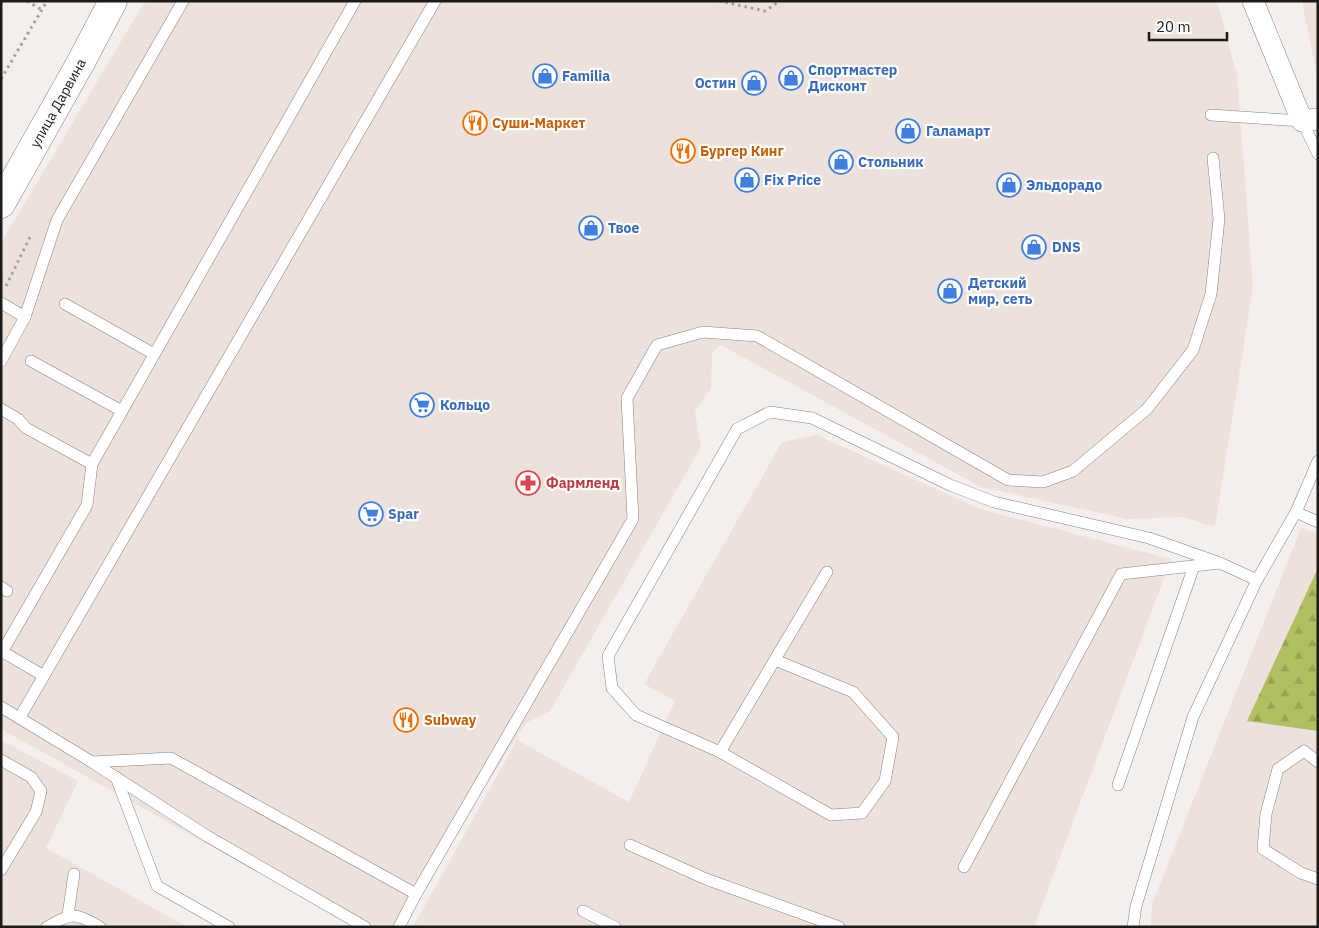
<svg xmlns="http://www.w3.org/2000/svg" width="1319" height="928" font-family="'IBM Plex Sans',sans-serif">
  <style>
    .built { fill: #ede1db }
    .forest { fill: url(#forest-firs) }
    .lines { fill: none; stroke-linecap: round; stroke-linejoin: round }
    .lane-casing { stroke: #868280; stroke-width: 12 }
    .street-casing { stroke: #868280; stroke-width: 22 }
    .primary-casing { stroke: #868280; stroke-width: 29 }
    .path { stroke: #a3a09e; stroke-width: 3; stroke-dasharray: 2.5 4; stroke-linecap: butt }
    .lane { stroke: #fff; stroke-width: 11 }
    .street { stroke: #fff; stroke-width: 21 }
    .primary { stroke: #fff; stroke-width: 28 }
    .labels { text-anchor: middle; stroke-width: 4.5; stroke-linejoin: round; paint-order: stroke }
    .shop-label { font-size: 14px; font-weight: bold; fill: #366cbe; stroke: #fffdfc; text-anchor: start }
    .street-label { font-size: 14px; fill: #1c1b1a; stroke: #fffdfc }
    .food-label { font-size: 14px; font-weight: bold; fill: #c56008; stroke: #fffdfc; text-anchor: start }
    .health-label { font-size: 14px; font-weight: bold; fill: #be3a42; stroke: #fffdfc; text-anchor: start }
  </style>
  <defs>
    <pattern id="forest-firs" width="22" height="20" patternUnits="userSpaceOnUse" patternTransform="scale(1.25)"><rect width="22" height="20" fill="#b1be61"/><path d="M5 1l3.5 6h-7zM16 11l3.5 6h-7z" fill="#98a354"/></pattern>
  </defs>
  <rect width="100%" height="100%" fill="#f4efed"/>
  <g class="built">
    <polygon points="145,1 1217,1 1237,75 1253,287 1215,527 1183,517 1127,519 981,487 721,345 712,353 711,388 695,412 701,447 550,711 526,723 394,927 356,927 1,729 1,243"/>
    <polygon points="1302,1 1318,1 1318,81"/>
    <polygon points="817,435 980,509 1171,559 1034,927 413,927 517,740 629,802 675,701 644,684 782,442"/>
    <polygon points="1301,528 1318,533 1318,927 1150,927 1153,902"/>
    <polygon points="1,740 78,781 46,848 187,927 1,927"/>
  </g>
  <polygon class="forest" points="1318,568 1318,731 1247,721"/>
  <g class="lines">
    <g class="lane-casing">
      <g id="lane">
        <polyline points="1211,115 1302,121 1318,154"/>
        <polyline points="1,303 25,317 57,220 183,1"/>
        <polyline points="65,304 154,354"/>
        <polyline points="1,361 25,317"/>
        <polyline points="31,361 122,411"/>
        <polyline points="1,409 18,419 26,428 92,464"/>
        <polyline points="1296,512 1318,522"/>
        <polyline points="1,587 7,591"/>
        <polyline points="1,651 44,676"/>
        <polyline points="2,652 87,505 92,464 355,1"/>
        <polyline points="775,660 853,692 893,737 885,781 862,813 831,815 720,752 636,715 612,688 608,656 737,429 770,412 812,418 950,485 994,502 1149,538 1220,563"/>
        <polyline points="1,707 92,762 207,836 365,927"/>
        <polyline points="20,717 435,1"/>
        <polyline points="720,752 827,572"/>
        <polyline points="1,760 31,777 41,791 36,812 1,870"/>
        <polyline points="92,762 171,758 416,894"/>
        <polyline points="1318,762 1304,751 1278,769 1266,814 1263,849 1301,873 1318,879"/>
        <polyline points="116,777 157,886 229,927"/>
        <polyline points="1118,785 1194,566"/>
        <polyline points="630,845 706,879 839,927"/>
        <polyline points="964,867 1121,574 1220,563 1257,580"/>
        <polyline points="583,911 615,927"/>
        <polyline points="68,915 74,874"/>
        <path d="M47,927C72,913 74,912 100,927"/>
        <polyline points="399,927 416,894 633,519 627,398 657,345 703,332 757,336 1008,480 1043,482 1073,471 1147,409 1193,350 1211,294 1219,219 1213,158"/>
        <polyline points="1133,927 1136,906 1193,717 1257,580 1296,512 1318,461"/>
      </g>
    </g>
    <g class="street-casing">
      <polyline id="street" points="1253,1 1302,121 1318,119"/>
    </g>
    <g class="primary-casing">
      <polyline id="primary" points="1,204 81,62 113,1"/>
    </g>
    <g class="path">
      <polyline points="27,1 42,10"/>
      <polyline points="719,1 765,11 780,1"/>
      <polyline points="1,79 47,1"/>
      <polyline points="6,286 30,237"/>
    </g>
    <use href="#lane" class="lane"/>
    <use href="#street" class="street"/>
    <use href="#primary" class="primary"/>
  </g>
  <defs>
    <g id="shop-ring" transform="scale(1.25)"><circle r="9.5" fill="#fffdfc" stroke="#3f7fe0" stroke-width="1.5"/><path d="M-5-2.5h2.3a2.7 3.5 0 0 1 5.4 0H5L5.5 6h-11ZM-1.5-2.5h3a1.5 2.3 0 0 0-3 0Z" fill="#3f7fe0"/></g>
    <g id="restaurant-ring" transform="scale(1.25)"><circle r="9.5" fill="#fffdfc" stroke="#e8710a" stroke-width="1.5"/><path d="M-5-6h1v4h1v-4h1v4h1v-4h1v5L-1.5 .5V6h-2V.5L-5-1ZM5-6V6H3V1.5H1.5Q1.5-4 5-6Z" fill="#e8710a"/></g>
    <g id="supermarket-ring" transform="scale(1.25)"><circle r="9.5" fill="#fffdfc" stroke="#3f7fe0" stroke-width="1.5"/><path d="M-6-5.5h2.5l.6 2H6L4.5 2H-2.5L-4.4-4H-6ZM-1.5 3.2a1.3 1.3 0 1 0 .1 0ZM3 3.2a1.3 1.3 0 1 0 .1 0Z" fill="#3f7fe0"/></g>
    <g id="pharmacy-ring" transform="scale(1.25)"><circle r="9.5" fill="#fffdfc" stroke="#e0444e" stroke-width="1.5"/><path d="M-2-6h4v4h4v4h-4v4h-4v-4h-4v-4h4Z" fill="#e0444e"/></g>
  </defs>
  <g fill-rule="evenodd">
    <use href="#shop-ring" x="545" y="76"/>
    <use href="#shop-ring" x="791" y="78"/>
    <use href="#shop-ring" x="754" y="83"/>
    <use href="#restaurant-ring" x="475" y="123"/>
    <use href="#shop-ring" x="908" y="131"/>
    <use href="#restaurant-ring" x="683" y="151"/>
    <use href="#shop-ring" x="841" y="162"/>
    <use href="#shop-ring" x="747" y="180"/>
    <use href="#shop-ring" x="1009" y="185"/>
    <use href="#shop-ring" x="591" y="228"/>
    <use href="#shop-ring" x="1034" y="247"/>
    <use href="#shop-ring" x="950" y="291"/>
    <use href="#supermarket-ring" x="422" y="405"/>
    <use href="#pharmacy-ring" x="528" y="483"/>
    <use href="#supermarket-ring" x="371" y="514"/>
    <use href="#restaurant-ring" x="406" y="720"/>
  </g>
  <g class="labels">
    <g class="shop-label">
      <text x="808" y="75">Спортмастер<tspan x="808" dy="16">Дисконт</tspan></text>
      <text x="562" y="81">Familia</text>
      <text x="736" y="88" text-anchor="end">Остин</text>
      <text x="926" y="136">Галамарт</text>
      <text x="858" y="167">Стольник</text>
      <text x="764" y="185">Fix Price</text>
      <text x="1026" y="190">Эльдорадо</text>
      <text x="608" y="233">Твое</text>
      <text x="1052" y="252">DNS</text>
      <text x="968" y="288">Детский<tspan x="968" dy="16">мир, сеть</tspan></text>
      <text x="440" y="410">Кольцо</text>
      <text x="388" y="519">Spar</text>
    </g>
    <g class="street-label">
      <text transform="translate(58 103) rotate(-61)" y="5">улица Дарвина</text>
    </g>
    <g class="food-label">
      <text x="492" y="128">Суши-Маркет</text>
      <text x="700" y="156">Бургер Кинг</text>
      <text x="424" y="725">Subway</text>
    </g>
    <g class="health-label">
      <text x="546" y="488">Фармленд</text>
    </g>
  </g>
  <rect width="1319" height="928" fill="none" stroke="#1c1b1a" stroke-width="5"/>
  <path d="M1149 32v8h78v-8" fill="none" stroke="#1c1b1a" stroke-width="2.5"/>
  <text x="1156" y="32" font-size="15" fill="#1c1b1a" stroke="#fffdfc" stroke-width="4" paint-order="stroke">20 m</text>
</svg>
